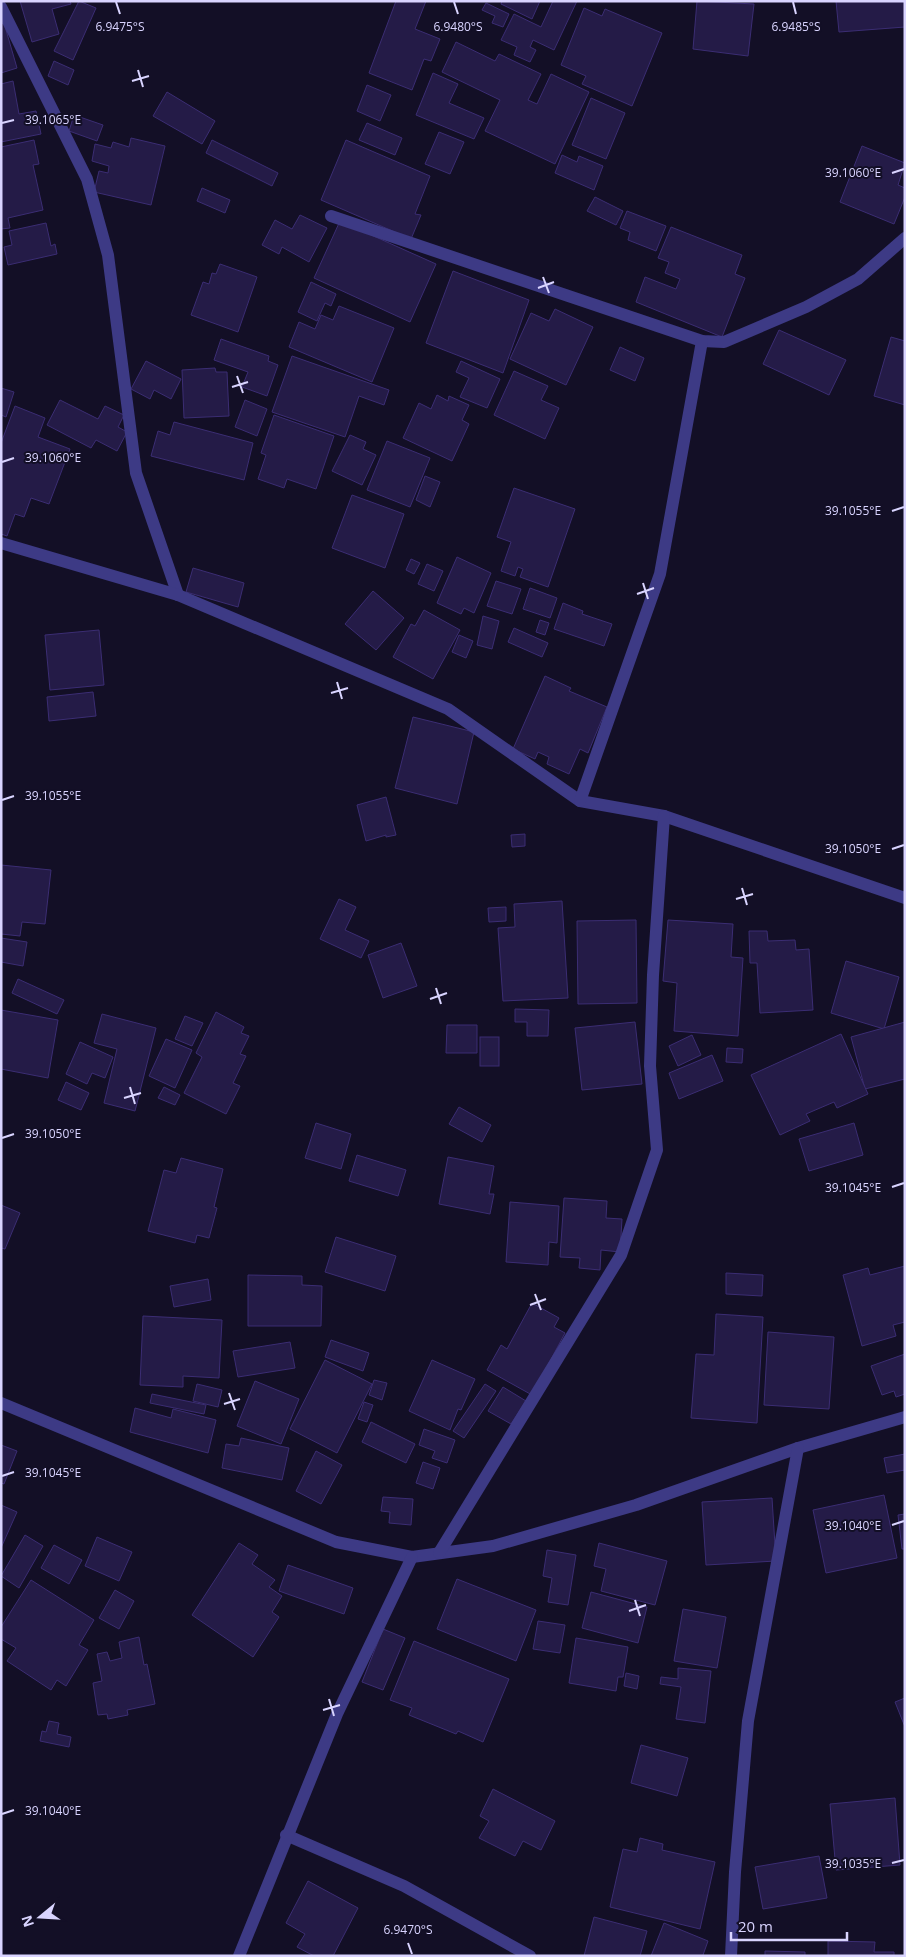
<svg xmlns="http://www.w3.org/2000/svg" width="906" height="1957" font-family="'Open Sans',sans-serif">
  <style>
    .building { fill: #241b47; stroke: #3b2d73 }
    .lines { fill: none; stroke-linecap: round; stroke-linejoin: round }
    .minor { stroke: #3d3a85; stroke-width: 12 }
    .ticks { fill: none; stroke: #d9d4ff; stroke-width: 2 }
    .ticks-label { font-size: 12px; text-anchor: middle; fill: #d9d4ff; stroke: #130f26; stroke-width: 4; stroke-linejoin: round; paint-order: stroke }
  </style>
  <rect width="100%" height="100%" fill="#130f26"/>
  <g class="building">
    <polygon points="20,1 70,1 71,4 52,9 59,34 32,42"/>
    <polygon points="79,1 96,8 73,60 54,51"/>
    <polygon points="396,1 426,1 415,29 440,39 431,61 424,59 412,90 369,73"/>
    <polygon points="502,1 540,1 532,19 501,4"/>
    <polygon points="553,1 577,1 554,50 533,40 530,47 536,50 530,62 514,55 517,47 501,40 514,14 541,27"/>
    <polygon points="697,1 754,4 748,56 693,49"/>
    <polygon points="836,1 905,1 905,27 839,32"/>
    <polygon points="486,3 509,14 503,27 492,23 495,16 482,10"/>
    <polygon points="584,8 602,16 605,9 662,33 632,106 582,84 586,76 561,65"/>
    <polygon points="4,23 17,68 1,73 1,24"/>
    <polygon points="456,42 495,61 499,54 541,74 528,100 537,104 551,74 589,92 555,164 485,131 500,100 442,72"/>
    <polygon points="54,61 74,70 68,85 48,76"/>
    <polygon points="433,73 458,84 449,103 484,118 474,139 416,115"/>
    <polygon points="13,81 19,114 36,111 41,134 1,142 1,84"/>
    <polygon points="367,85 391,95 380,121 357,111"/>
    <polygon points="167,92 215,121 202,144 153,116"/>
    <polygon points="591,98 625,113 606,159 572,145"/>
    <polygon points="74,115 103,125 97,141 69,131"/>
    <polygon points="367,123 402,138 395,155 359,140"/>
    <polygon points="439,132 464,142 450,174 425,164"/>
    <polygon points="131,138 165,146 151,205 94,192 99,171 108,173 109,166 92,161 95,144 111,148 113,142 129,147"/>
    <polygon points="34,140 39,164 33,165 43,210 8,218 10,228 1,229 1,147"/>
    <polygon points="212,140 278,173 272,186 206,153"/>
    <polygon points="346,140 430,176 415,214 421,215 411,239 321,200"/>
    <polygon points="862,146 905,163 898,185 905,188 905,197 894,224 840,202"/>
    <polygon points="562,155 577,162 579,156 603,166 594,190 555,173"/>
    <polygon points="202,188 230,200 225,213 197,201"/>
    <polygon points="595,197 623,211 616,225 587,211"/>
    <polygon points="627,211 666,226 656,251 628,240 630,232 620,228"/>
    <polygon points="300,215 327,228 309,262 282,247 279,254 262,245 275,220 292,229"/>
    <polygon points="340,221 436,264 410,322 314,278"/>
    <polygon points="46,223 51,246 55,244 57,254 8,265 4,247 12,245 9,231"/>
    <polygon points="671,227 742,255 735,274 745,278 722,337 636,302 645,277 676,289 680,279 665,273 669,262 658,258"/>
    <polygon points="220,264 257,277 238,332 191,315 203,282 209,284 212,273 216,274"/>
    <polygon points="453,271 529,300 503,373 426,343"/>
    <polygon points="311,282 336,294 331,306 325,303 317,321 298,312"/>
    <polygon points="339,306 394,328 372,382 289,347 299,322 315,329 321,315 333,320"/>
    <polygon points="555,309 593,327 566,385 510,359 531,313 549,321"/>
    <polygon points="779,330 846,360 829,395 763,364"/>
    <polygon points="891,337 905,341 905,405 874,396"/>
    <polygon points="221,339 269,356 268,361 278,365 267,396 242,387 248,372 214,360"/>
    <polygon points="620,347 644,358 635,381 610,370"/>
    <polygon points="292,356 389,390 384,405 359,396 345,437 272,412"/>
    <polygon points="146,361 181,379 171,399 154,390 150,399 131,389"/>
    <polygon points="461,361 500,379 487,408 460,397 469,378 456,372"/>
    <polygon points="215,368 216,372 227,372 229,416 184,418 182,370"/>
    <polygon points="514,371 548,386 541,400 559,408 545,439 494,415"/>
    <polygon points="1,388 14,392 6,417 1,415"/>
    <polygon points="437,395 448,401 449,396 469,405 462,420 469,424 452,461 403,438 419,403 431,409"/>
    <polygon points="60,400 98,419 105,406 124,415 118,427 127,432 117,451 96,440 91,448 47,425"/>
    <polygon points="245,400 267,409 257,436 235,427"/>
    <polygon points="15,406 45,418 38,437 70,449 49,504 31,498 24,517 15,514 7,536 1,534 1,443"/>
    <polygon points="274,415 334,436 316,489 287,479 284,488 258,479 266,455 261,453"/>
    <polygon points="174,422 253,443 244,480 151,456 158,431 170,435"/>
    <polygon points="350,435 366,442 363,449 376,455 362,485 332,471"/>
    <polygon points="387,441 430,458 410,507 367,490"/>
    <polygon points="425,476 440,482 430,507 416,500"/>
    <polygon points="514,488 575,509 548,587 520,577 523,569 518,567 515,576 501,571 511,542 497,537"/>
    <polygon points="352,495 404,514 385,568 332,548"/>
    <polygon points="457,557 491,573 474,613 464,608 461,614 437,603"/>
    <polygon points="411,559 420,563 414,574 406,570"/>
    <polygon points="427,564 443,571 434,591 418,584"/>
    <polygon points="193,568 244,583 238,607 186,592"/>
    <polygon points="496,581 521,589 512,614 487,606"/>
    <polygon points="530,588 557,598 550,618 523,609"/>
    <polygon points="373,591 404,618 376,650 345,624"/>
    <polygon points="563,603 583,611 582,614 612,624 604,646 554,629"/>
    <polygon points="424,610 460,630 433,679 393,657 411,624 415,626"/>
    <polygon points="483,616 499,621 492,649 477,645"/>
    <polygon points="540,620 549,623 545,635 536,632"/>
    <polygon points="514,628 548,643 542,657 508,642"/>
    <polygon points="99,630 104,685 50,690 45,635"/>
    <polygon points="459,635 473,641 466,658 452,652"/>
    <polygon points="545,676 571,688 569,691 607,707 588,753 580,749 569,774 547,764 549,757 538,752 535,759 513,749"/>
    <polygon points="93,692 96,716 49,721 47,697"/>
    <polygon points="413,717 474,732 457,804 395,788"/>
    <polygon points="386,797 396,835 386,837 386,835 366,841 357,805"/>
    <polygon points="525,834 525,846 512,847 511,835"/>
    <polygon points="1,865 51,870 45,924 22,922 20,936 1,934"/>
    <polygon points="339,899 356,907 345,930 369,941 361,958 320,939"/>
    <polygon points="562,901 568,998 503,1001 498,928 515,927 514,904"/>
    <polygon points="506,907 506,921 489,922 488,908"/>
    <polygon points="636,920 637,1003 578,1004 577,921"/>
    <polygon points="668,920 733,924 731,957 743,958 738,1036 674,1031 677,983 663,981"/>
    <polygon points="749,931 767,931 768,941 795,940 796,950 809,949 813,1010 760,1013 757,963 750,963"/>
    <polygon points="1,938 27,942 23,966 1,962"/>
    <polygon points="401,943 417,986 383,998 368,955"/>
    <polygon points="846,961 899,977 884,1029 831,1013"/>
    <polygon points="18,979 64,1000 57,1014 12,993"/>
    <polygon points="515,1009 549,1010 548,1036 527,1036 527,1022 515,1022"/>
    <polygon points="1,1010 58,1020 48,1078 1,1069"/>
    <polygon points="216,1012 244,1027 241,1033 249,1036 240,1054 246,1056 233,1083 240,1086 226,1114 184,1093 202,1057 196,1053"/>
    <polygon points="102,1014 156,1028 135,1111 104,1103 117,1049 94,1043"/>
    <polygon points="185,1016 203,1023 192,1046 175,1039"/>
    <polygon points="635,1022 642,1084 582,1090 575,1028"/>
    <polygon points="905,1022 905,1079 865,1089 851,1037"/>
    <polygon points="447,1025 477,1025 477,1053 446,1053"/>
    <polygon points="841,1034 868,1094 837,1108 834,1102 806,1114 810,1121 780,1135 751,1075"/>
    <polygon points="692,1035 701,1055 678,1066 669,1046"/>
    <rect x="480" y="1037" width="19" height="29"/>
    <polygon points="166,1039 192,1050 175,1088 149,1076"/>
    <polygon points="80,1042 113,1057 105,1078 92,1073 87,1084 66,1074"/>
    <polygon points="727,1048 743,1049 742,1063 726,1062"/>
    <polygon points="712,1055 723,1081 679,1099 669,1073"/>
    <polygon points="66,1082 89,1093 81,1110 58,1100"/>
    <polygon points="164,1087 180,1095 175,1105 158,1098"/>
    <polygon points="459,1107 491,1125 482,1142 449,1124"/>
    <polygon points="316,1123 351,1134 341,1169 305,1158"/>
    <polygon points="854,1123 863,1155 809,1171 799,1139"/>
    <polygon points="357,1155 406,1170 398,1196 349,1181"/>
    <polygon points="448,1157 494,1166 489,1194 494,1194 490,1214 439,1204"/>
    <polygon points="181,1158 223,1169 214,1207 217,1208 209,1238 197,1235 195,1243 148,1231 164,1170 176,1173"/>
    <polygon points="564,1198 607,1201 606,1218 622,1219 620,1252 601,1250 600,1270 579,1268 580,1258 560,1257"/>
    <polygon points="510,1202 559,1206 557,1243 549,1242 548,1265 506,1262"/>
    <polygon points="1,1205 20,1213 5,1249 1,1248"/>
    <polygon points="336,1237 396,1256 385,1291 325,1272"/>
    <polygon points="905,1266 905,1322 893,1325 896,1336 862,1346 843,1275 868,1268 870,1275"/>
    <polygon points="726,1273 763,1275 762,1296 726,1294"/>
    <polygon points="248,1275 302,1276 302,1285 322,1286 321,1326 248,1326"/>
    <polygon points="208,1279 211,1300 174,1307 170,1286"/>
    <polygon points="532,1303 559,1318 554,1327 565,1333 532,1395 487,1370 501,1345 507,1349"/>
    <polygon points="716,1314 763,1317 757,1423 691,1418 696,1354 714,1355"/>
    <polygon points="143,1316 222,1320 219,1378 183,1376 183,1387 140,1385"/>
    <polygon points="768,1332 834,1337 829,1409 764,1405"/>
    <polygon points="331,1340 369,1353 363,1371 325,1357"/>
    <polygon points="290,1342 295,1368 238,1377 233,1351"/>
    <polygon points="905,1354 905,1394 896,1397 894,1391 882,1395 871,1366"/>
    <polygon points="325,1360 372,1384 337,1453 290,1429"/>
    <polygon points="432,1360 475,1379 461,1410 458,1409 450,1430 409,1411"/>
    <polygon points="374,1380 387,1383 382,1400 369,1395"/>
    <polygon points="255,1381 299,1399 281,1444 237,1426"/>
    <polygon points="197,1384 222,1390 218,1407 193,1401"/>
    <polygon points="485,1384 496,1391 464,1438 453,1431"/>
    <polygon points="503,1387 526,1401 511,1424 488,1411"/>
    <polygon points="152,1394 206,1405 204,1414 150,1403"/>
    <polygon points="364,1402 373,1405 367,1422 358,1419"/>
    <polygon points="135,1408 171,1418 173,1409 216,1420 208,1453 130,1432"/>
    <polygon points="371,1422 415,1444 406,1463 362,1442"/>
    <polygon points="424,1429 455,1440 447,1463 432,1458 435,1451 419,1445"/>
    <polygon points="241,1438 289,1448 282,1480 222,1468 226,1444 239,1446"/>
    <polygon points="1,1445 17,1451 4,1484 1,1483"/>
    <polygon points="316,1451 342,1465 321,1504 296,1491"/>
    <polygon points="905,1454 905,1470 887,1473 884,1458"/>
    <polygon points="423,1462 440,1468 433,1489 416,1483"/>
    <polygon points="884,1495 897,1558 826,1573 813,1510"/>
    <polygon points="383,1497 413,1499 411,1525 389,1523 390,1512 381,1511"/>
    <polygon points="772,1498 776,1561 706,1565 702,1502"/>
    <polygon points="1,1505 17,1512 1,1548"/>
    <polygon points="905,1514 905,1549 902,1549 898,1515"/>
    <polygon points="25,1535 43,1546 19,1588 1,1576"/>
    <polygon points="97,1537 132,1552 119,1581 85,1566"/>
    <polygon points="239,1543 258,1555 252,1564 275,1580 269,1587 282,1596 272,1612 279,1617 253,1657 192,1615"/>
    <polygon points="599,1543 667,1561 655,1605 601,1591 606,1569 594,1566"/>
    <polygon points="54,1545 82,1560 69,1584 41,1568"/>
    <polygon points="547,1550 576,1555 568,1605 548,1602 552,1578 543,1576"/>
    <polygon points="288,1565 353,1588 344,1614 279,1591"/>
    <polygon points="457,1579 536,1610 516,1661 437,1629"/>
    <polygon points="31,1580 94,1620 79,1645 88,1650 66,1686 57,1680 51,1690 7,1661 16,1648 1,1639 1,1627"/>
    <polygon points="115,1590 134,1601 119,1629 99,1618"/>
    <polygon points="591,1592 647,1607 638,1643 582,1628"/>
    <polygon points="683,1609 726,1617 717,1668 674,1661"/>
    <polygon points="538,1621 565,1625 560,1653 533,1649"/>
    <polygon points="383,1629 405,1638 383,1690 362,1682"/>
    <polygon points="139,1637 144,1665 147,1664 155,1704 127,1710 128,1715 108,1719 107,1714 98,1715 93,1683 102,1681 97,1654 107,1652 110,1661 122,1658 119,1642"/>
    <polygon points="576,1638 628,1647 623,1677 618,1677 616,1691 569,1683"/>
    <polygon points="414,1641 509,1679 483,1742 458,1731 456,1734 409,1715 412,1708 390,1700"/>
    <polygon points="678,1668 711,1671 705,1723 676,1719 681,1687 660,1684 661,1677 678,1679"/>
    <polygon points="626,1673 639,1676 637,1689 624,1686"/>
    <polygon points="905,1698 905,1727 895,1702"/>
    <polygon points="49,1721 59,1723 57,1734 71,1737 69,1747 40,1741 42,1731 46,1732"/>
    <polygon points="641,1745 688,1758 677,1796 631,1783"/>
    <polygon points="493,1789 555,1821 541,1850 523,1841 515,1856 479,1838 489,1821 480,1816"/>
    <polygon points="895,1798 900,1865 836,1870 830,1804"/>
    <polygon points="640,1838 663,1844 662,1850 715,1862 700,1929 610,1907 623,1849 637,1852"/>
    <polygon points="819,1856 827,1898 763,1909 755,1867"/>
    <polygon points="308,1881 358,1908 333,1956 314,1956 297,1947 305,1934 286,1923"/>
    <polygon points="594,1917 647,1931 640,1956 584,1956"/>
    <polygon points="664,1923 708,1941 703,1955 706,1956 651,1956"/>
    <polygon points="828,1941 875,1942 874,1952 894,1952 894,1956 828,1956"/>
    <polygon points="765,1951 805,1952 805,1956 765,1956"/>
  </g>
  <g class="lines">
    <g class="minor">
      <polyline points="1,7 87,179 108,255 136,473 178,595"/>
      <polyline points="331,216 702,341 724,342 806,307 858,279 905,238"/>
      <polyline points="1,543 178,595 448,709 580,801 664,816 905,898"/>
      <polyline points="580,801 660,574 702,341"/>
      <polyline points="1,1403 336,1542 412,1557 493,1546 636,1505 798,1448 905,1417"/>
      <polyline points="439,1553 621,1255 657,1150 650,1066 653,975 664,816"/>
      <polyline points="286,1835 404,1886 530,1956"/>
      <polyline points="239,1956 337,1714 412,1557"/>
      <polyline points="731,1956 735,1872 748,1721 798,1448"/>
    </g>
  </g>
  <path class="ticks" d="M116,2L120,14M454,2L458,14M793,2L796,14M138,70L143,87M132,81L149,76M2,123L14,120M892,173L904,169M543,277L549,293M538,288L554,282M237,376L243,393M232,387L248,382M2,462L14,458M892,511L904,507M643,583L648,599M637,594L654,588M337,682L342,699M331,693L348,688M2,800L14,796M892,849L904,845M742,888L747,905M736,899L753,894M436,988L441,1004M430,999L447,993M130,1087L135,1104M124,1098L141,1093M2,1138L14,1134M892,1187L904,1183M535,1294L541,1310M530,1305L546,1299M229,1393L235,1410M224,1404L240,1399M2,1476L14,1472M892,1525L904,1521M635,1600L640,1616M629,1611L646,1605M329,1699L334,1716M323,1710L340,1705M2,1814L14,1810M892,1863L904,1860M408,1943L412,1954"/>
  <g class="ticks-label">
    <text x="120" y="31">6.9475°S</text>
    <text x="458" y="31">6.9480°S</text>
    <text x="796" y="31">6.9485°S</text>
    <text x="53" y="124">39.1065°E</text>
    <text x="853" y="177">39.1060°E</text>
    <text x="53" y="462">39.1060°E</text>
    <text x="853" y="515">39.1055°E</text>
    <text x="53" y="800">39.1055°E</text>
    <text x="853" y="853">39.1050°E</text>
    <text x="53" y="1138">39.1050°E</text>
    <text x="853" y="1192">39.1045°E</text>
    <text x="53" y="1477">39.1045°E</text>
    <text x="853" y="1530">39.1040°E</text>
    <text x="53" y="1815">39.1040°E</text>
    <text x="853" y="1868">39.1035°E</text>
    <text x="408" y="1934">6.9470°S</text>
  </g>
  <rect width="906" height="1957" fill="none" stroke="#d9d4ff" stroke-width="5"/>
  <g transform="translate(40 1917) rotate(252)" stroke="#130f26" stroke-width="4" paint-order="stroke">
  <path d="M0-4L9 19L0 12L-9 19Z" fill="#d9d4ff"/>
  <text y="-8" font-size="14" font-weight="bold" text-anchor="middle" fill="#d9d4ff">N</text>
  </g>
  <path d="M731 1932v8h116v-8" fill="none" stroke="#d9d4ff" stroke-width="2.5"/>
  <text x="738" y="1932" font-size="15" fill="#d9d4ff" stroke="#130f26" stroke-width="4" paint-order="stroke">20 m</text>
</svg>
